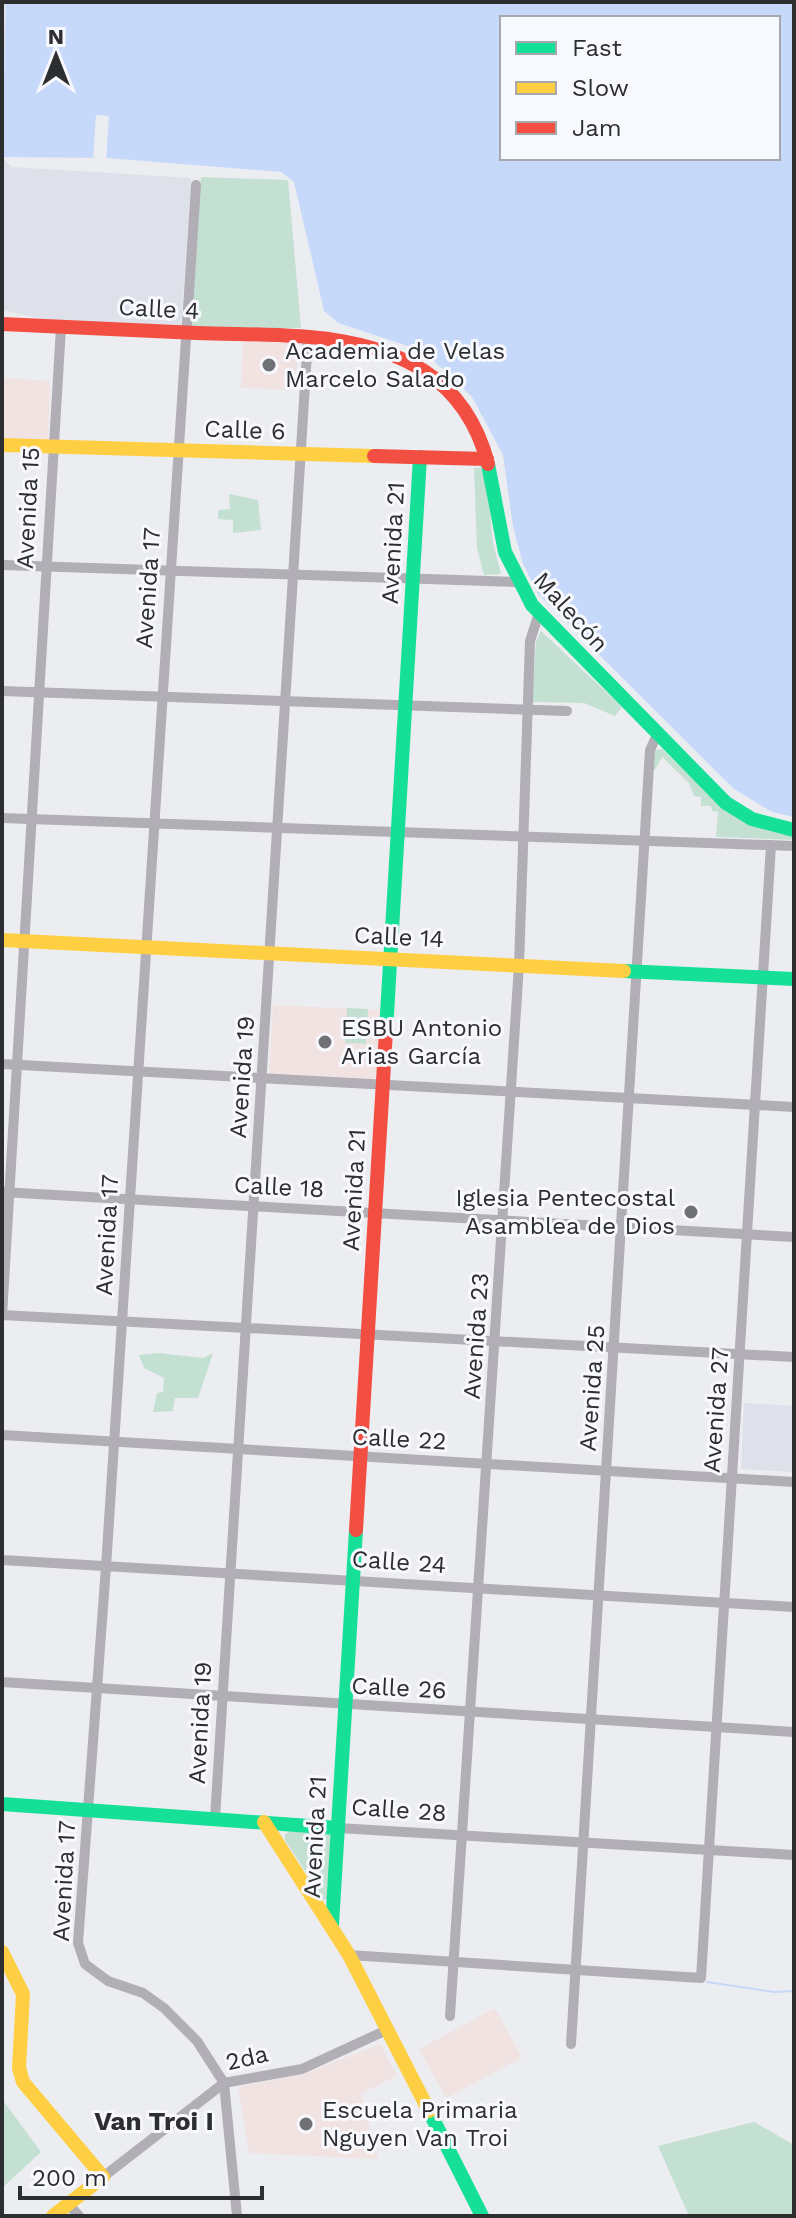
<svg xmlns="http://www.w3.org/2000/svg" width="796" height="2218" font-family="'Work Sans',sans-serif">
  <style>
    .built { fill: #dee1ea }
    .education { fill: #f2e3e3 }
    .green { fill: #c3e0d3 }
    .water { fill: #c7d9fa; fill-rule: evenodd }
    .pier { fill: #ecedf1 }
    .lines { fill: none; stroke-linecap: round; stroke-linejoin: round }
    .stream { stroke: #c7d9fa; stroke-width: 2 }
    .street { stroke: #b2aeb6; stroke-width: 10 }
    .fast { stroke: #16e098; stroke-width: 14 }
    .slow { stroke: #ffcf43; stroke-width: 14 }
    .jam { stroke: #f24e42; stroke-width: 14 }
    .poi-dot { fill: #707174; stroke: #f8f9fe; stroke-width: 3 }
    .labels { text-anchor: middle; stroke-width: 6; stroke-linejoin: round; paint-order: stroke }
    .street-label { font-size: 24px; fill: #2d2e30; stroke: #f8f9fe }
    .poi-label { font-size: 24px; fill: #2d2e30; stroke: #f8f9fe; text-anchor: start }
    .neighbourhood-label { font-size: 26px; font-weight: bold; fill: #2d2e30; stroke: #f8f9fe }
  </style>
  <rect width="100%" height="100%" fill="#ecedf1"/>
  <g class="built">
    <polygon points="2,2 6,2 2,157 12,167 191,178 181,327 55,322 2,310"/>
    <polygon points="744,1403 794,1406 794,1472 741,1469"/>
  </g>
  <g class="education">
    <polygon points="243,340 298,343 296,390 241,388"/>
    <polygon points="2,378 50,381 48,439 2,439"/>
    <polygon points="273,1005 380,1010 376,1080 269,1074"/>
    <polygon points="495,2008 522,2058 446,2098 419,2049"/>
    <polygon points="380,2044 397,2076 361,2094 378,2159 249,2153 238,2087 304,2074"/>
  </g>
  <g class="green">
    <polygon points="201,177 288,180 301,328 189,328"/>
    <polygon points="474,468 481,468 486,475 493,543 501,574 484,575 477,548"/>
    <polygon points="229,494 258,500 261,530 233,533 233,520 218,519 218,510 230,509"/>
    <polygon points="541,631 622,707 615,716 584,703 532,702 536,641"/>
    <polygon points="662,749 710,796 794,835 794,840 716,837 718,812 712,811 711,806 701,806 701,797 694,796 689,783 662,757 655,770 651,768 655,750"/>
    <polygon points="347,1008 368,1009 366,1044 345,1043"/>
    <polygon points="159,1353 203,1358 213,1353 198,1398 175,1398 173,1411 153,1412 157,1393 163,1392 164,1378 144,1368 139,1355"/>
    <polygon points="291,1830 331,1832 328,1899 324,1900 285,1840 285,1835"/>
    <polygon points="2,2099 41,2152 2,2188"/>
    <polygon points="754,2122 794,2145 794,2216 689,2216 658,2146"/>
  </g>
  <path class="water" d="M6,2H794V817L772,812L734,789L538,594L523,564L513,527L503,455L472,397L423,351L338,323L324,311L294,182L281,172L107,158L2,157ZM502,18H778V158H502Z"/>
  <polygon class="pier" points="96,115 109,116 106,162 93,162"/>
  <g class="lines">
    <polyline class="stream" points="707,1982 774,1992 794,1991"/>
    <g class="street">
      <polyline points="196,185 106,1567 78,1943 85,1964 108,1981 143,1993 164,2008 197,2041 224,2083 237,2216"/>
      <polyline points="2,565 514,582"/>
      <polyline points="2,691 567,711"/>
      <polyline points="2,818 794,846"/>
      <polyline points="2,1064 794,1107"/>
      <polyline points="2,1192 794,1237"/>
      <polyline points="2,1315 794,1357"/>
      <polyline points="2,1316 61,327"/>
      <polyline points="2,1435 794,1482"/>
      <polyline points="2,1560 794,1607"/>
      <polyline points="2,1682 794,1732"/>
      <polyline points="215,1818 308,337"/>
      <polyline points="338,1828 794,1855"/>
      <polyline points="349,1955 701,1978 771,845"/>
      <polyline points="450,2016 519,965 530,641 539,613"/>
      <polyline points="571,2044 650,750 657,735"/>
      <polyline points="103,2177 224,2083 302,2069 389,2029"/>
      <polyline points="68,2204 79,2216"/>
    </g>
    <g class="fast">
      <polyline points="488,464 505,552 532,605 726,803 752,819 794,830"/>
      <polyline points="624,971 794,979"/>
      <polyline points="386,1031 420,457"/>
      <polyline points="2,1804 338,1828"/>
      <polyline points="332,1925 356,1530"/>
      <polyline points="429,2111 482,2216"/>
    </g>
    <g class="slow">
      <polyline points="2,445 374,456"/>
      <polyline points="2,940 624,971"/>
      <polyline points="264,1822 349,1955 429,2111"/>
      <polyline points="2,1952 23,1994 19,2068 23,2082 103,2177 53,2216"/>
    </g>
    <g class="jam">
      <path d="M2,324C67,327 132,330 197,333C271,336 359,329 424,371C458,393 478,425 488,464"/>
      <polyline points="374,456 487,459"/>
      <polyline points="356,1530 386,1031"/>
    </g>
  </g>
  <g class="poi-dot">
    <circle cx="269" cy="365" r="8"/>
    <circle cx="325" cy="1042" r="8"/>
    <circle cx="691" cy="1212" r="8"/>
    <circle cx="306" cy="2124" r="8"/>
  </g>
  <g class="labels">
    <g class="street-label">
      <text transform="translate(159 309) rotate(3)" y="8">Calle 4</text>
      <text transform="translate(245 430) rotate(2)" y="8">Calle 6</text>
      <text transform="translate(28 508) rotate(-87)" y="8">Avenida 15</text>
      <text transform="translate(393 543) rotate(-87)" y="8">Avenida 21</text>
      <text transform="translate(148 588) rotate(-86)" y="8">Avenida 17</text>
      <text transform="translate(571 612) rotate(48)" y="8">Malecón</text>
      <text transform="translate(399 937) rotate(3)" y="8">Calle 14</text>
      <text transform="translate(242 1077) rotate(-86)" y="8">Avenida 19</text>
      <text transform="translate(279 1187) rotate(3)" y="8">Calle 18</text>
      <text transform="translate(354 1190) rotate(-87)" y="8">Avenida 21</text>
      <text transform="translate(107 1235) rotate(-87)" y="8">Avenida 17</text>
      <text transform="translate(476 1336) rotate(-86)" y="8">Avenida 23</text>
      <text transform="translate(592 1388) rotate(-86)" y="8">Avenida 25</text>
      <text transform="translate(716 1410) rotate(-86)" y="8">Avenida 27</text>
      <text transform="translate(399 1439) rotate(3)" y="8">Calle 22</text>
      <text transform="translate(399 1562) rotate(4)" y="8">Calle 24</text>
      <text transform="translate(399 1688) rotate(3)" y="8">Calle 26</text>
      <text transform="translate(200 1723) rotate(-87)" y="8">Avenida 19</text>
      <text transform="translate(399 1810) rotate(4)" y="8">Calle 28</text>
      <text transform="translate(315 1837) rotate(-87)" y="8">Avenida 21</text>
      <text transform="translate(64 1881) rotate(-87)" y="8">Avenida 17</text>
      <text transform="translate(247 2058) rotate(-13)" y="8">2da</text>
    </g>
    <g class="poi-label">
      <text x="285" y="359">Academia de Velas<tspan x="285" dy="28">Marcelo Salado</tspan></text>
      <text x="341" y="1036">ESBU Antonio<tspan x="341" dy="28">Arias García</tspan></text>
      <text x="675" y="1206" text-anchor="end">Iglesia Pentecostal<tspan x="675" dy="28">Asamblea de Dios</tspan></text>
      <text x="322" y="2118">Escuela Primaria<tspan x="322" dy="28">Nguyen Van Troi</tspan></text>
    </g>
    <g class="neighbourhood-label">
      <text x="154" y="2130">Van Troi I</text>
    </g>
  </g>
  <rect width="796" height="2218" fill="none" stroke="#2d2e30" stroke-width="8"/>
  <rect x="500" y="16" width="280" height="144" fill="#f8f9fe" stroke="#a7a8ac" stroke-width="2"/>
  <rect x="516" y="42" width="40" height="12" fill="#16e098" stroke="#a7a8ac" stroke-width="2"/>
  <text x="572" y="56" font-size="24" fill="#2d2e30">Fast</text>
  <rect x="516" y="82" width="40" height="12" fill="#ffcf43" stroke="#a7a8ac" stroke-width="2"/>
  <text x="572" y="96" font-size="24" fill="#2d2e30">Slow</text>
  <rect x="516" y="122" width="40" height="12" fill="#f24e42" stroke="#a7a8ac" stroke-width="2"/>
  <text x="572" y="136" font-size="24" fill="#2d2e30">Jam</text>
  <g transform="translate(56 56)" stroke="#f8f9fe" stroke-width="6" paint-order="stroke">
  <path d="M0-6L14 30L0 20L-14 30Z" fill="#2d2e30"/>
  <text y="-12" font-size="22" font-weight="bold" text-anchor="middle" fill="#2d2e30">N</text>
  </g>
  <path d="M20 2186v12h242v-12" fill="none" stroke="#2d2e30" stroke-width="4"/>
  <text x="32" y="2186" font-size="24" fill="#2d2e30" stroke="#f8f9fe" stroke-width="6" paint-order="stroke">200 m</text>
</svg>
